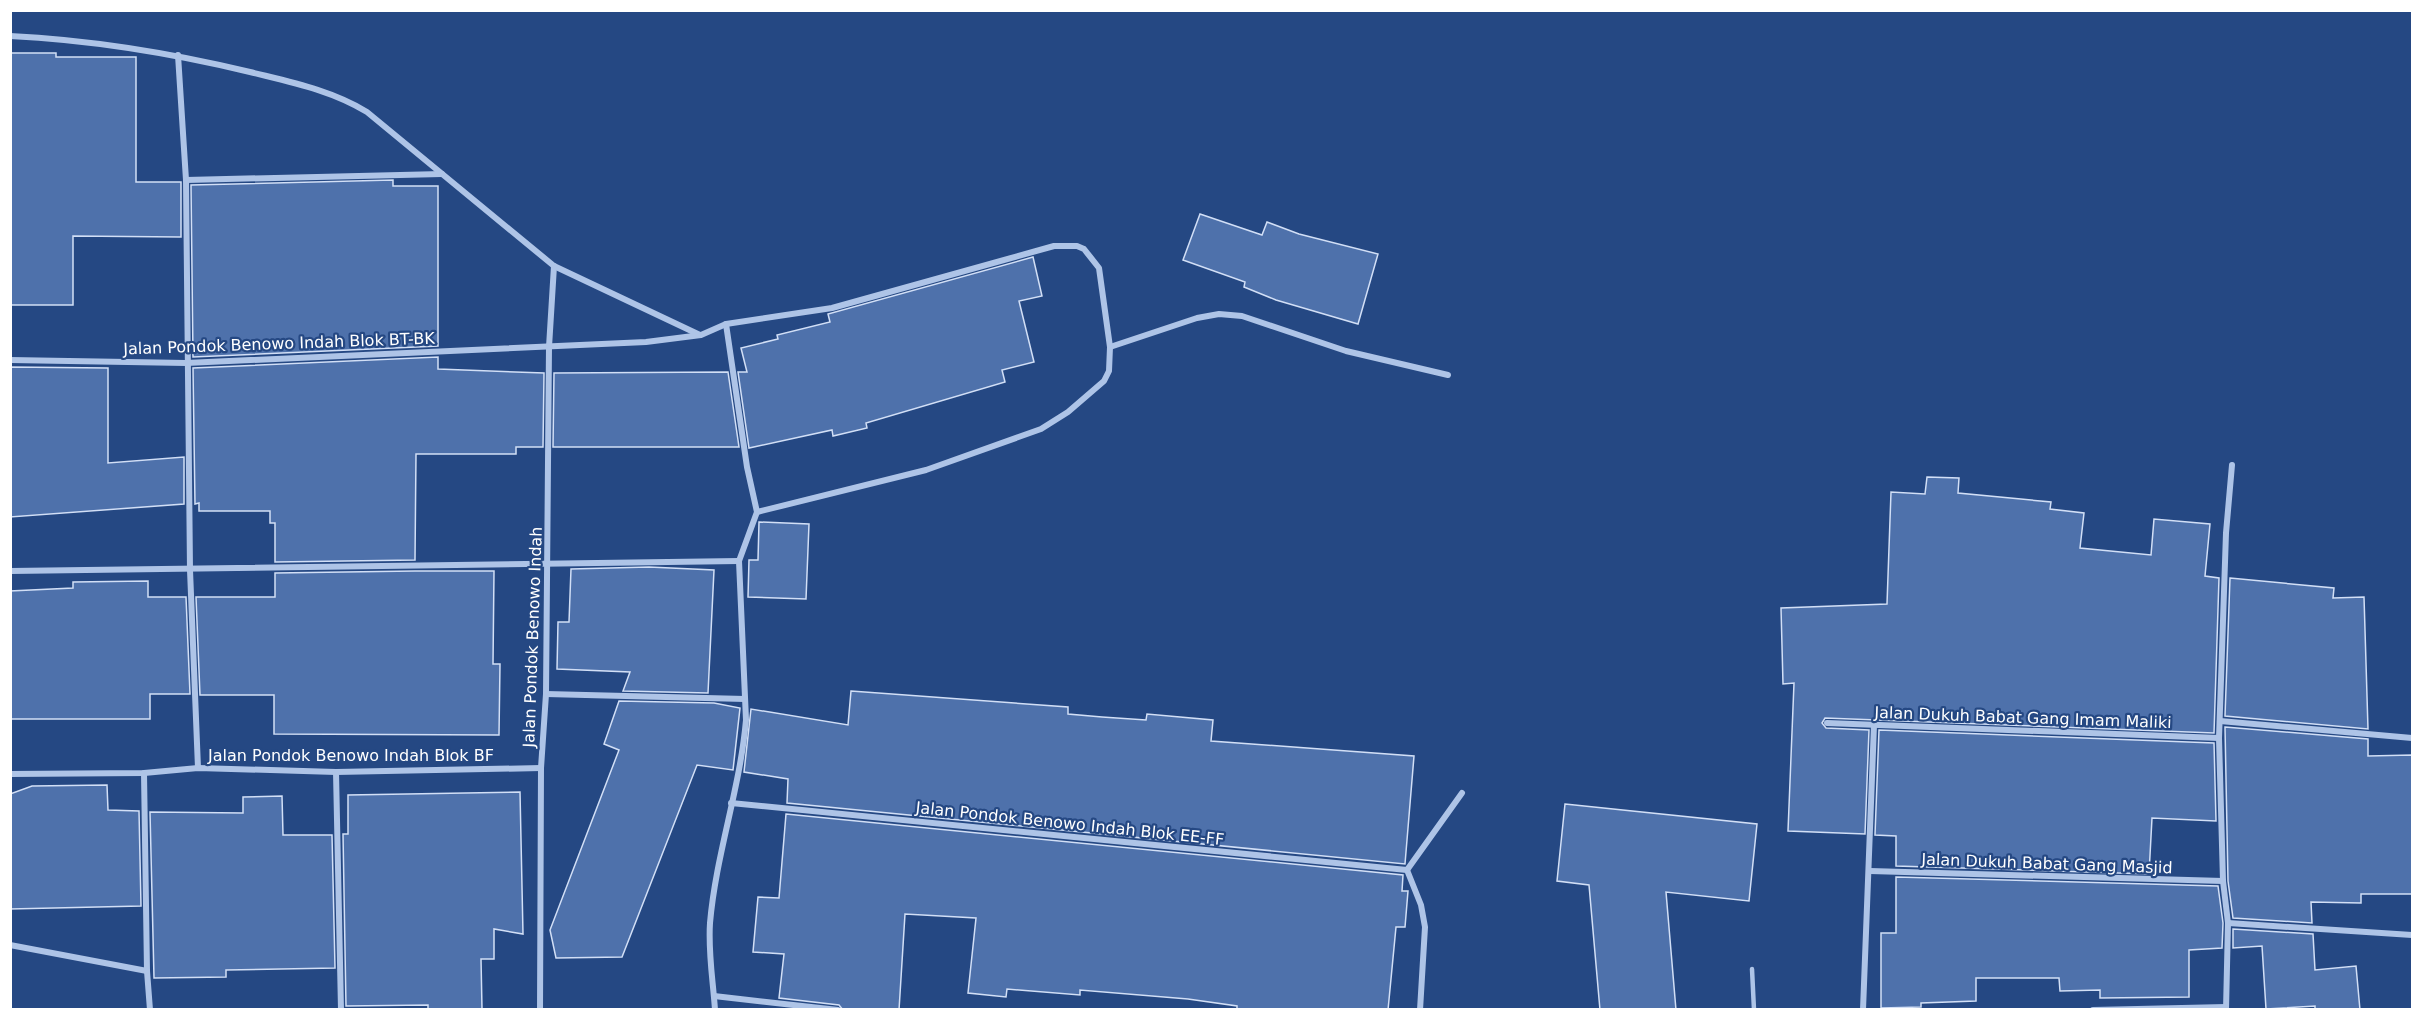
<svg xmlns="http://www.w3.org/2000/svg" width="2423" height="1020" font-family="'DejaVu Sans',sans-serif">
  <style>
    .building { fill: #4e71ab; stroke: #d2dff6; stroke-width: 1.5 }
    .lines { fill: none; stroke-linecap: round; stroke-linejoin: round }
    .service { stroke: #aec4e7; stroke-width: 4.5 }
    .minor { stroke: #aec4e7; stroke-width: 6 }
    .labels { text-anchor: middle; stroke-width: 4.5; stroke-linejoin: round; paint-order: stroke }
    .street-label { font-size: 16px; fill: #fff; stroke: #254883 }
  </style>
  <rect width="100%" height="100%" fill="#254883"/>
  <g class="building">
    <polygon points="10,53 56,53 56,57 136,57 136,182 181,182 181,237 73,236 73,305 10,305"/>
    <polygon points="393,180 393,186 438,186 438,346 193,357 191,185"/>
    <polygon points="1200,214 1262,235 1267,222 1299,234 1378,254 1358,324 1276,300 1244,287 1245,282 1183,260"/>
    <polygon points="1033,257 1042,296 1019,301 1034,362 1002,370 1005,382 866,423 867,428 833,436 832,430 749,448 738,372 747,372 741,348 778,339 777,335 830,322 828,314"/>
    <polygon points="438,357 438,369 544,373 543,447 516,447 516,454 416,454 415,560 275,562 275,523 270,523 270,511 199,511 199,503 195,504 193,368"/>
    <polygon points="10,367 108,368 108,463 184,457 184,504 10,517"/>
    <polygon points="728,372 739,447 553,447 554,373"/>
    <polygon points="1927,477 1959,478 1958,493 2051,502 2050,509 2084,513 2080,548 2151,555 2154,519 2210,524 2205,576 2219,578 2214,733 1825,718 1822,723 1826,728 1869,730 1865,834 1788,831 1794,683 1783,684 1781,608 1887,604 1891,492 1925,494"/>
    <polygon points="759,522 809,524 806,599 748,597 749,560 758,560"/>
    <polygon points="649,567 714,570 708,693 623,691 630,672 557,669 558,622 569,622 571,569"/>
    <polygon points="415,571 494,571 493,664 500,664 499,735 274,734 274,695 200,695 196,597 275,597 275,573"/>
    <polygon points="2230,578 2334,588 2333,598 2364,597 2368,729 2225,716"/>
    <polygon points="148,581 148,597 186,597 190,694 150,694 150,719 10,719 10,591 73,588 73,582"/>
    <polygon points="851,691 1068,707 1068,714 1102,717 1146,720 1147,714 1213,720 1211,741 1414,756 1405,864 787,803 788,779 744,772 751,709 848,725"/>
    <polygon points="619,701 714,703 740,708 733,770 697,765 622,957 556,958 550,930 619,750 604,744"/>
    <polygon points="2225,727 2368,739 2368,756 2412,755 2412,894 2361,894 2361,903 2311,902 2312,923 2233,918 2228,881"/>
    <polygon points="1879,730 2214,743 2216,821 2152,818 2149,874 1896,866 1896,836 1875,835"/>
    <polygon points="107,785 108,810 139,811 141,906 10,909 10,794 32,786"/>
    <polygon points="520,792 523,934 494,929 494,959 481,959 482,1009 428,1009 428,1005 346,1006 343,834 348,834 348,795"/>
    <polygon points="282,796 283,835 332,835 335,968 226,970 226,977 154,978 150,812 243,813 243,797"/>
    <polygon points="1565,804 1757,824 1749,901 1666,892 1676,1010 1600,1010 1589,885 1557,881"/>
    <polygon points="786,814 1403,875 1402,891 1408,891 1405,927 1396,927 1388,1010 1237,1010 1237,1006 1188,999 1080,990 1080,995 1007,989 1006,997 968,993 976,918 905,914 899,1010 843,1010 839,1005 779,998 784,954 753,952 758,897 779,898"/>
    <polygon points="1896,877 2218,886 2223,923 2222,948 2189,950 2189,997 2100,998 2100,990 2060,991 2059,978 1976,978 1976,1001 1921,1003 1921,1007 1881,1008 1881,933 1896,933"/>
    <polygon points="2233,929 2313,934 2315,970 2356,966 2360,1010 2315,1010 2315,1006 2266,1009 2262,946 2233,948"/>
  </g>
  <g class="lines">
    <polyline class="service" points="1752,969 1754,1010"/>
    <g class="minor">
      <path d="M10,36C92,40 171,53 250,72C290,82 331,90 367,112L554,266L700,335"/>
      <polyline points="178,55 186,180 190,570 198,768"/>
      <polyline points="186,180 442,174"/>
      <polyline points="1110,347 1197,318 1219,314 1242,316 1346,351 1448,375"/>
      <polyline points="10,360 186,363 646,342 701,335 726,324 832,308 1054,246 1077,246 1084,249 1099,268 1110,347 1109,371 1104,381 1068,412 1041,429 926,470 757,512"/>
      <polyline points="10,571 739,561"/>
      <polyline points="546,694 745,699"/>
      <polyline points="2220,721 2412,738"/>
      <polyline points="1827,723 2219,738"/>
      <polyline points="336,772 341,1010"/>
      <polyline points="144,773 147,971 150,1010"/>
      <polyline points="10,774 144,773 198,768 336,772 541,768"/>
      <polyline points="731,803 1407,870"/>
      <polyline points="1407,870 1421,905 1425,927 1420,1010"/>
      <polyline points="1407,870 1462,793"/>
      <polyline points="1870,871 2223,881"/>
      <polyline points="2228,923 2412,935"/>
      <polyline points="10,945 147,971"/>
      <polyline points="714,996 838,1010"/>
      <polyline points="540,1010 541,768 546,694 549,347 554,266"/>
      <path d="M715,1010C713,980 708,953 710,923C716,854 740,789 746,720L739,561L757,512L747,467L726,324"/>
      <polyline points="1863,1010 1874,725"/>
      <polyline points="2093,1010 2226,1007"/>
      <polyline points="2226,1010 2228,923 2223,881 2219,738 2226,533 2232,465"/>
    </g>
  </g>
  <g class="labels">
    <g class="street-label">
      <text transform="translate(279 343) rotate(-2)" y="6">Jalan Pondok Benowo Indah Blok BT-BK</text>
      <text transform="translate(532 637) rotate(-88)" y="6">Jalan Pondok Benowo Indah</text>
      <text transform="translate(2023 717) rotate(2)" y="6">Jalan Dukuh Babat Gang Imam Maliki</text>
      <text x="351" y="761">Jalan Pondok Benowo Indah Blok BF</text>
      <text transform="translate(1070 823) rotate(6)" y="6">Jalan Pondok Benowo Indah Blok EE-FF</text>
      <text transform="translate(2047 863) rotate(2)" y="6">Jalan Dukuh Babat Gang Masjid</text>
    </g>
  </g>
  <rect width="2423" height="1020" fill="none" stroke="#ffffff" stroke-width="24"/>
</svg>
